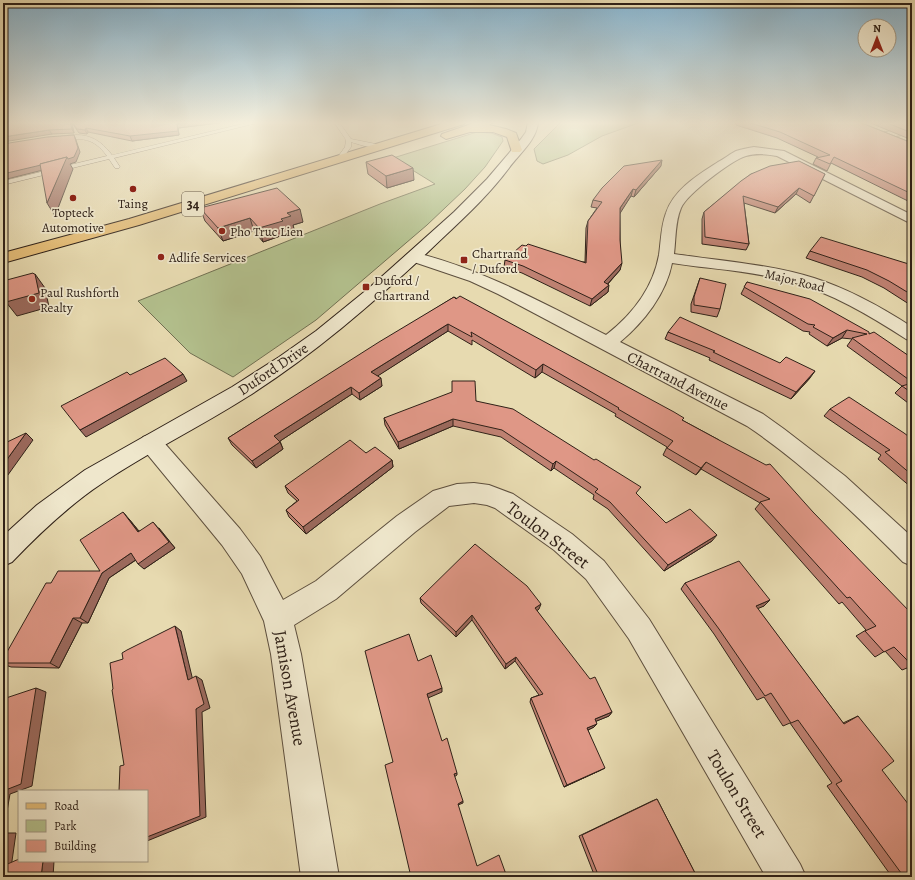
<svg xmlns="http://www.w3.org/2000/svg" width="915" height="880" font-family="Alegreya,serif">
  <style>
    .green { fill: #b3c08d; stroke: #717052 }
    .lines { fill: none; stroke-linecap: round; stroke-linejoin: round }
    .lane-casing { stroke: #5d4f3e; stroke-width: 1 }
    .street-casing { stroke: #5d4f3e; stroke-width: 2 }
    .secondary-casing { stroke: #2f2118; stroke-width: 2 }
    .primary-casing { stroke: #2f2118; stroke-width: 2 }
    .lane { fill: #efe7cc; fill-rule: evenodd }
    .street { fill: #efe7cc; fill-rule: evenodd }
    .secondary { fill: #efe7cc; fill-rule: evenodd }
    .primary { fill: #e4bd78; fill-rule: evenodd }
    .wall { fill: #c08273; stroke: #2f2118 }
    .shaded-wall { fill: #9c6a5e; stroke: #2f2118 }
    .building { fill: #df9786; stroke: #2f2118 }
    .poi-dot { fill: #8f2418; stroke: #efe7cc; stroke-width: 1.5 }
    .labels { text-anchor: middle; stroke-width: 3.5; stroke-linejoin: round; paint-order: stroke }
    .far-poi-label { font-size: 13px; fill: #2f2118; stroke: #efe7cc; text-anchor: start }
    .far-street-label { font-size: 13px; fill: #2f2118; stroke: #efe7cc }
    .shield { fill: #efe7cc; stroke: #695c4e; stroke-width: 1 }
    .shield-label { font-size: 14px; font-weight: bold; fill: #2f2118 }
    .street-label { font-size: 15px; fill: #2f2118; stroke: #efe7cc }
    .near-street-label { font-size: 18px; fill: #2f2118; stroke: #efe7cc }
  </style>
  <rect width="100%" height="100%" fill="#e7dab0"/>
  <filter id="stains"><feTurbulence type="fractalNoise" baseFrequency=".005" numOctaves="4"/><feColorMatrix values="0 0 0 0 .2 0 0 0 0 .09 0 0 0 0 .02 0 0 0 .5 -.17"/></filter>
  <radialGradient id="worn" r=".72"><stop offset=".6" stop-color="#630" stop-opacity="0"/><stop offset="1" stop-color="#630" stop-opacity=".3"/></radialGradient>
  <g class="green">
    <polygon points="563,122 641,122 602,136 568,155 543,164 537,161 534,149 559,124"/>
    <polygon points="477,132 491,133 502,137 503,141 485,167 465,189 427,225 316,320 233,377 190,353 138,301 380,204 435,184 393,158"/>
  </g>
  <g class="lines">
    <g class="lane-casing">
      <g id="lane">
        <path d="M251,122H261L114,158L120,167L119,168H115L109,159L3,185V181L107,156C93,137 82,138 60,140L57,138L58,137C82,132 97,135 112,155Z"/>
        <path d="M334,122H339L351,139L386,146C377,151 361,145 351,142V147L342,159H338L337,158L345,147L346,140Z"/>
      </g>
    </g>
    <g class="street-casing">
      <g id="street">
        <polygon points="912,127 912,133 885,138 880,135 881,133"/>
        <path d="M754,147L784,151L912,215V224L777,156C767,154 756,153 746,156C732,160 687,194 681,208C675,222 676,238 674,254C721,261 769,264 814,278C849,289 881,307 912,327V341L906,339C869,315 832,293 789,281C751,271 711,269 672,263C666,294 644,322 620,342L763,414L784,429L845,476L912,537V566L903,562C854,513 805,465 747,426L498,294L470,281L408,260L405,257L408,254L413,252C482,269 543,303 606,335C632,315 653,288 659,255C661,241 661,226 666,213C674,189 698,175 718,162C724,159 730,154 736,151C742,149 748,148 754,147Z"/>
        <polygon points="151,434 159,437 240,529 260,556 283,600 316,581 397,516 433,491 457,484 474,483 489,485 513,494 572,534 604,561 649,619 800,864 806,877 766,877 629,639 586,579 554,550 495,508 487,505 474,503 449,506 415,532 336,599 294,625 301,654 339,877 301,877 271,654 264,621 242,574 222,545 143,449 140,443 143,437"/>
      </g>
    </g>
    <g class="secondary-casing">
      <path id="secondary" d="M528,122H538C537,140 519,154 509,168C486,199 457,224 429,251C372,304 313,355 247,397C200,427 148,452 101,484C68,506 39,534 12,562L3,566V536L37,505L85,470L232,387L279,357L316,331L369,288L454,212L487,179L521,139L526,132Z"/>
    </g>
    <g class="primary-casing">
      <g id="primary">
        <polygon points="448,122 465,122 464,124 139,225 3,263 3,253 129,219"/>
        <polygon points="477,122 494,122 489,125 506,129 516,133 522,150 520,152 512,152 507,137 493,132 470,132 446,139 441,136 442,134"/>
      </g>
    </g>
    <use href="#lane" class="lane"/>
    <use href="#street" class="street"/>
    <use href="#secondary" class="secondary"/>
    <use href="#primary" class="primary"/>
  </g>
  <g class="wall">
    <polygon points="3,122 226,122 178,128 179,135 132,141 88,132 87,134 79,133 72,123 74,133 52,134"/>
    <polygon points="736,122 859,122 912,143 912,203 831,163 827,171 813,164 816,158 818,157 777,138 736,125"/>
    <polygon points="868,122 912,122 912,140"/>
    <polygon points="366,162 414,180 387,188 368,174"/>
    <polygon points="661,166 634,197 631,196 620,212 620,270 608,284 608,292 590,306 522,273 504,267 505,260 585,262 586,228 588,221 597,208 591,207 593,200"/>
    <polygon points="751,174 825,174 810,203 796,194 775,213 744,203 749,244 746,250 702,244 702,219 704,212"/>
    <polygon points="200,208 303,222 293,225 294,229 286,232 286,234 263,242 254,231 223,241 205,221"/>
    <polygon points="810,251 912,265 912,306 884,288 862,277 806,258"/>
    <polygon points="700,278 720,309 717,317 691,312 691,304"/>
    <polygon points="747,282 869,334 912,358 912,406 895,393 902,386 847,346 852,339 842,338 827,346 809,334 810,332 803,331 741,294"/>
    <polygon points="454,297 719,440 912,666 902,670 885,651 875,657 856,636 866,630 842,602 839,604 755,509 760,503 701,469 696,475 663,455 667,447 615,416 616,414 542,372 535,378 472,340 472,345 448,331 377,376 382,386 360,400 352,394 280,441 283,449 256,468 232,445 228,438"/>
    <polygon points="668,332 810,378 791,399 709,360 710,358 665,339"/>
    <polygon points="476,401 637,494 666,523 712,541 664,571 608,509 593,499 594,495 554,468 551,471 501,437 453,426 399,449 385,425 384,418"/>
    <polygon points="830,409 912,439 912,488 878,459 881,455 824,416"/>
    <polygon points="366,453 392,460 393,467 306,534 289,517 286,510 297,501 288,493 285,486"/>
    <polygon points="129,519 139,531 159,528 175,548 144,569 136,560 109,578 88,623 82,623 59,668 11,667 3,664 3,659 51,583 100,571"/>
    <polygon points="685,583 770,600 764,606 757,608 843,723 858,716 882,770 912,877 892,877 827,786 832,783 790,723 783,726 764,697 757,700 714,634 681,589"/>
    <polygon points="420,598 539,609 537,611 612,712 609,716 596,721 594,727 588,730 601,770 564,787 530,702 531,698 539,695 515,661 505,669 472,620 456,637 421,603"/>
    <polygon points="657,799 697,877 595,877 579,836 652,801"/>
  </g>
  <g class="shaded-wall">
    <polygon points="70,122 71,122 74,133 72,129"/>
    <polygon points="189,122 226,122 178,128 179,135 132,141 130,136 177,124"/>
    <polygon points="86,128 88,132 87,134 85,130"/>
    <polygon points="49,130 52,134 3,142 3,137"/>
    <polygon points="74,135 76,140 80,152 76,162 70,164 73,169 55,216 47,203 63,165 3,180 3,174"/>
    <polygon points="662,160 661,166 634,197 636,190"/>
    <polygon points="413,168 414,180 387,188 386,176"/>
    <polygon points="799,188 796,194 775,213 778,207"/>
    <polygon points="633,189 631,196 619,215 620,208"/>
    <polygon points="300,209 303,222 293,225 294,229 286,232 286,234 263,242 259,228 281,219 287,213"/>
    <polygon points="250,218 254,231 223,241 218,228"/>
    <polygon points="622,263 620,270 603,289 604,282"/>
    <polygon points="33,273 35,276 35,274 45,288 49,307 17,316 6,302 34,274"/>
    <polygon points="609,285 608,292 590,306 592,299"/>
    <polygon points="448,324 448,331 373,379 371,372"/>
    <polygon points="847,330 842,338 827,346 833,338"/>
    <polygon points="543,364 542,372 535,378 536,370"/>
    <polygon points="815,371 810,378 791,399 796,392"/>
    <polygon points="183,374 187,381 86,437 80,430"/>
    <polygon points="381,378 382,386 360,400 359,393"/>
    <polygon points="351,387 352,394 277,443 274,436"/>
    <polygon points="453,419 453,426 399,449 398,442"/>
    <polygon points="26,433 33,440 5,479 3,481 3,465"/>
    <polygon points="280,442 283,449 256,468 252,461"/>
    <polygon points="392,460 393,467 306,534 303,527"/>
    <polygon points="556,461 554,468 551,471 553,464"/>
    <polygon points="706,462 701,469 696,475 701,468"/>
    <polygon points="123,512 129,519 144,538 138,532"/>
    <polygon points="153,522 175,548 144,569 138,564"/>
    <polygon points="717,535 712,541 664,571 668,565"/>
    <polygon points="131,553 137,559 109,578 88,623 80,618 102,573"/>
    <polygon points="770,600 764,606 750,612 756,606"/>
    <polygon points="541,604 539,609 533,614 535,608"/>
    <polygon points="472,615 472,620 456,637 456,632"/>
    <polygon points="73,618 82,623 59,668 50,663"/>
    <polygon points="175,626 181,631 194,685 188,680"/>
    <polygon points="516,657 515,661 505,669 506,664"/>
    <polygon points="196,676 202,680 210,708 202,712 206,817 147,841 147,837 196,709"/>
    <polygon points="36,688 46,692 32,786 10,794 3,834 3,791"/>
    <polygon points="442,688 442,692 428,698 427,694"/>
    <polygon points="612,712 609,716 592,723 595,719"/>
    <polygon points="597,724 594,727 584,732 587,728"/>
    <polygon points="605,768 601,770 564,787 567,785"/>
    <polygon points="457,773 457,775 454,777 454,774"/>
    <polygon points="463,801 463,803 458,805 458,804"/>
    <polygon points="4,833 16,833 11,868 3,868 3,838"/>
    <polygon points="43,861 54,861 53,877 41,877"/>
    <rect x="200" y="873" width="7" height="4"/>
  </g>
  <g class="building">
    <polygon points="3,122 70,122 72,129 49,130 3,137"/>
    <polygon points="72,122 189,122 177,124 178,131 130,136 86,128 85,130 77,129"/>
    <polygon points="747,122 859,122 912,143 912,194 834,157 830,164 816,158 830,155 780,132"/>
    <polygon points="885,122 912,122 912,133"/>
    <polygon points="74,135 78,148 74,157 68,159 67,157 40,164 41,165 3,174 3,144 47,137"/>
    <polygon points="392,155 413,168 386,176 366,162"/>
    <polygon points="67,157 47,203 40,164"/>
    <polygon points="662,160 636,190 633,189 620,208 620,240 622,263 604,282 609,285 592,299 523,266 505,260 522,245 526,246 528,244 586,263 588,221 602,202 593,200 602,188 624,166"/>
    <polygon points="799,161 825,174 814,196 799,188 778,207 743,196 749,244 705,237 704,212 741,181 751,174 770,166"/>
    <polygon points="277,188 300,209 287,213 291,216 281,219 283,221 259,228 250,218 218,228 200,208"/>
    <polygon points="821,237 912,265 912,295 889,281 867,270 810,251"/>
    <polygon points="33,273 34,274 35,274 39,293 6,302 3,281"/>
    <polygon points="700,278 726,284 720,309 694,305 694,297"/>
    <polygon points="747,282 810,299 869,332 869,334 874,332 912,358 912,382 852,338 867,334 847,330 833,338 813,327 815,325 808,324 744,287"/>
    <polygon points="460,296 674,412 684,418 682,420 719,440 766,465 770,464 813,512 912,614 912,665 894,647 884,652 865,631 876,626 850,597 847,598 760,502 770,499 706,462 701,468 667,448 673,441 618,409 619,408 543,364 536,370 471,332 472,337 448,324 371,372 381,378 359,393 351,387 274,436 280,442 252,461 228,438 379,342 454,297 456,299"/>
    <polygon points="680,317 780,363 786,357 815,371 796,392 713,352 715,351 668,332"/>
    <polygon points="165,358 183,374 80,430 61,406 127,372 130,375"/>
    <polygon points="452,381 475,381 476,401 513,409 594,460 596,459 641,487 636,493 666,523 690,509 717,535 668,565 610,502 595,492 598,489 556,461 553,464 502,430 453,419 398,442 384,418 452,392"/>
    <polygon points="912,383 912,393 902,386"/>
    <polygon points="849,397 904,433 912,439 912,475 885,452 890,450 830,409"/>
    <polygon points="26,433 3,465 3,444"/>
    <polygon points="350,440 366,453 375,447 392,460 303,527 286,510 299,500 285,486"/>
    <polygon points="123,512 138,532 153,522 169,542 138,564 131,553 102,573 80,618 73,618 50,663 3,663 3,659 46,583 51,583 58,571 100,571 80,540"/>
    <polygon points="475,544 527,586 541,604 535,608 590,679 595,677 612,712 595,719 597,724 587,728 605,768 567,785 531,698 543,694 516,657 506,664 472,615 456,632 420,598"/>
    <polygon points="739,561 770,600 756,606 844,724 858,716 894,761 882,770 912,809 912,877 904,877 836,784 842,781 798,720 791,723 771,693 765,696 719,629 685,583"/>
    <polygon points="175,626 188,680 196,676 204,704 196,709 200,816 147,837 147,791 119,791 120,766 124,765 112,690 113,689 110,663 123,659 122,653 127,650"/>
    <polygon points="409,634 418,661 431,655 442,688 427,694 442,741 447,738 457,773 454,774 463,801 458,804 477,866 499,855 507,877 411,877 385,765 393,762 365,651"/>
    <polygon points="36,688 21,784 3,791 3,699"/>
    <polygon points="657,799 697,877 599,877 582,835"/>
    <polygon points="19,859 19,861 43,861 41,877 3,877 3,866"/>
    <polygon points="200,873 200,877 190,877"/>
  </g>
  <linearGradient id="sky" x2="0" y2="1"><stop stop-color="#87b6d2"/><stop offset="0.5" stop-color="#f4eedb"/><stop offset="1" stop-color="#f4eedb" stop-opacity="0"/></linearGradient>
  <rect width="915" height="246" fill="url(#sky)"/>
  <g class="poi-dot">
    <circle cx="133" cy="189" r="4"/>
    <circle cx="73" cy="198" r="4"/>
    <circle cx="222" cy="231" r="4"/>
    <circle cx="161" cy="257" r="4"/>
    <rect x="460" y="256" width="8" height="8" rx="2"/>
    <rect x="362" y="283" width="8" height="8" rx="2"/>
    <circle cx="32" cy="299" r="4"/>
  </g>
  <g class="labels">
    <g class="far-poi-label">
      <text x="133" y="208" text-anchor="middle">Taing</text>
      <text x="73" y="217" text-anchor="middle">Topteck<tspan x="73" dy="15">Automotive</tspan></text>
      <text x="230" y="236">Pho Truc Lien</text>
      <text x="472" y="258">Chartrand<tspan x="472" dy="15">/ Duford</tspan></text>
      <text x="169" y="262">Adlife Services</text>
      <text x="374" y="285">Duford /<tspan x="374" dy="15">Chartrand</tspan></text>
      <text x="40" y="297">Paul Rushforth<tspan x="40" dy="15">Realty</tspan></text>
    </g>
    <g class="far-street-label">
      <text transform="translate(795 280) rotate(14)" y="5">Major Road</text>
    </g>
    <rect class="shield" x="182" y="192" width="22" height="24" rx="3"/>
    <g class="shield-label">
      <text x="193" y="209">34</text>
    </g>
    <g class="street-label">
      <text transform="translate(273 369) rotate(-34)" y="5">Duford Drive</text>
      <text transform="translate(678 381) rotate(27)" y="5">Chartrand Avenue</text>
    </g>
    <g class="near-street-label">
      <text transform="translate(548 535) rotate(37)" y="6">Toulon Street</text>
      <text transform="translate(290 688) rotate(80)" y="6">Jamison Avenue</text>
      <text transform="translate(737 794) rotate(59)" y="6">Toulon Street</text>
    </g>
  </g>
  <rect width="915" height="880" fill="none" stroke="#e7dab0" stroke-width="16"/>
  <rect x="4" y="4" width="907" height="872" fill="none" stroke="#2f2118" stroke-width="2"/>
  <rect x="8" y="8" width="899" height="864" fill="none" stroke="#2f2118"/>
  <rect x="18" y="790" width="130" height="72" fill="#efe7cc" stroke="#a29884"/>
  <rect x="26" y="803" width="20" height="6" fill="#e4bd78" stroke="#a29884"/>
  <text x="54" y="810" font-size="12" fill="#2f2118">Road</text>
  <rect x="26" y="820" width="20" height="12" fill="#b3c08d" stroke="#a29884"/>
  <text x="54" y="830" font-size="12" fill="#2f2118">Park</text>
  <rect x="26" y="840" width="20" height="12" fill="#df9786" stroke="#a29884"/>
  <text x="54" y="850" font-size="12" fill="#2f2118">Building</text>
  <g transform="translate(877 38)"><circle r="19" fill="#efe7cc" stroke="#a29884"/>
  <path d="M0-3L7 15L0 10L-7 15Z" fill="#8f2418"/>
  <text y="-6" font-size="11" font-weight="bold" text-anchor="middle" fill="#2f2118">N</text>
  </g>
  <rect width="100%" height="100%" filter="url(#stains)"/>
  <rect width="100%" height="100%" fill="url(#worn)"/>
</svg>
